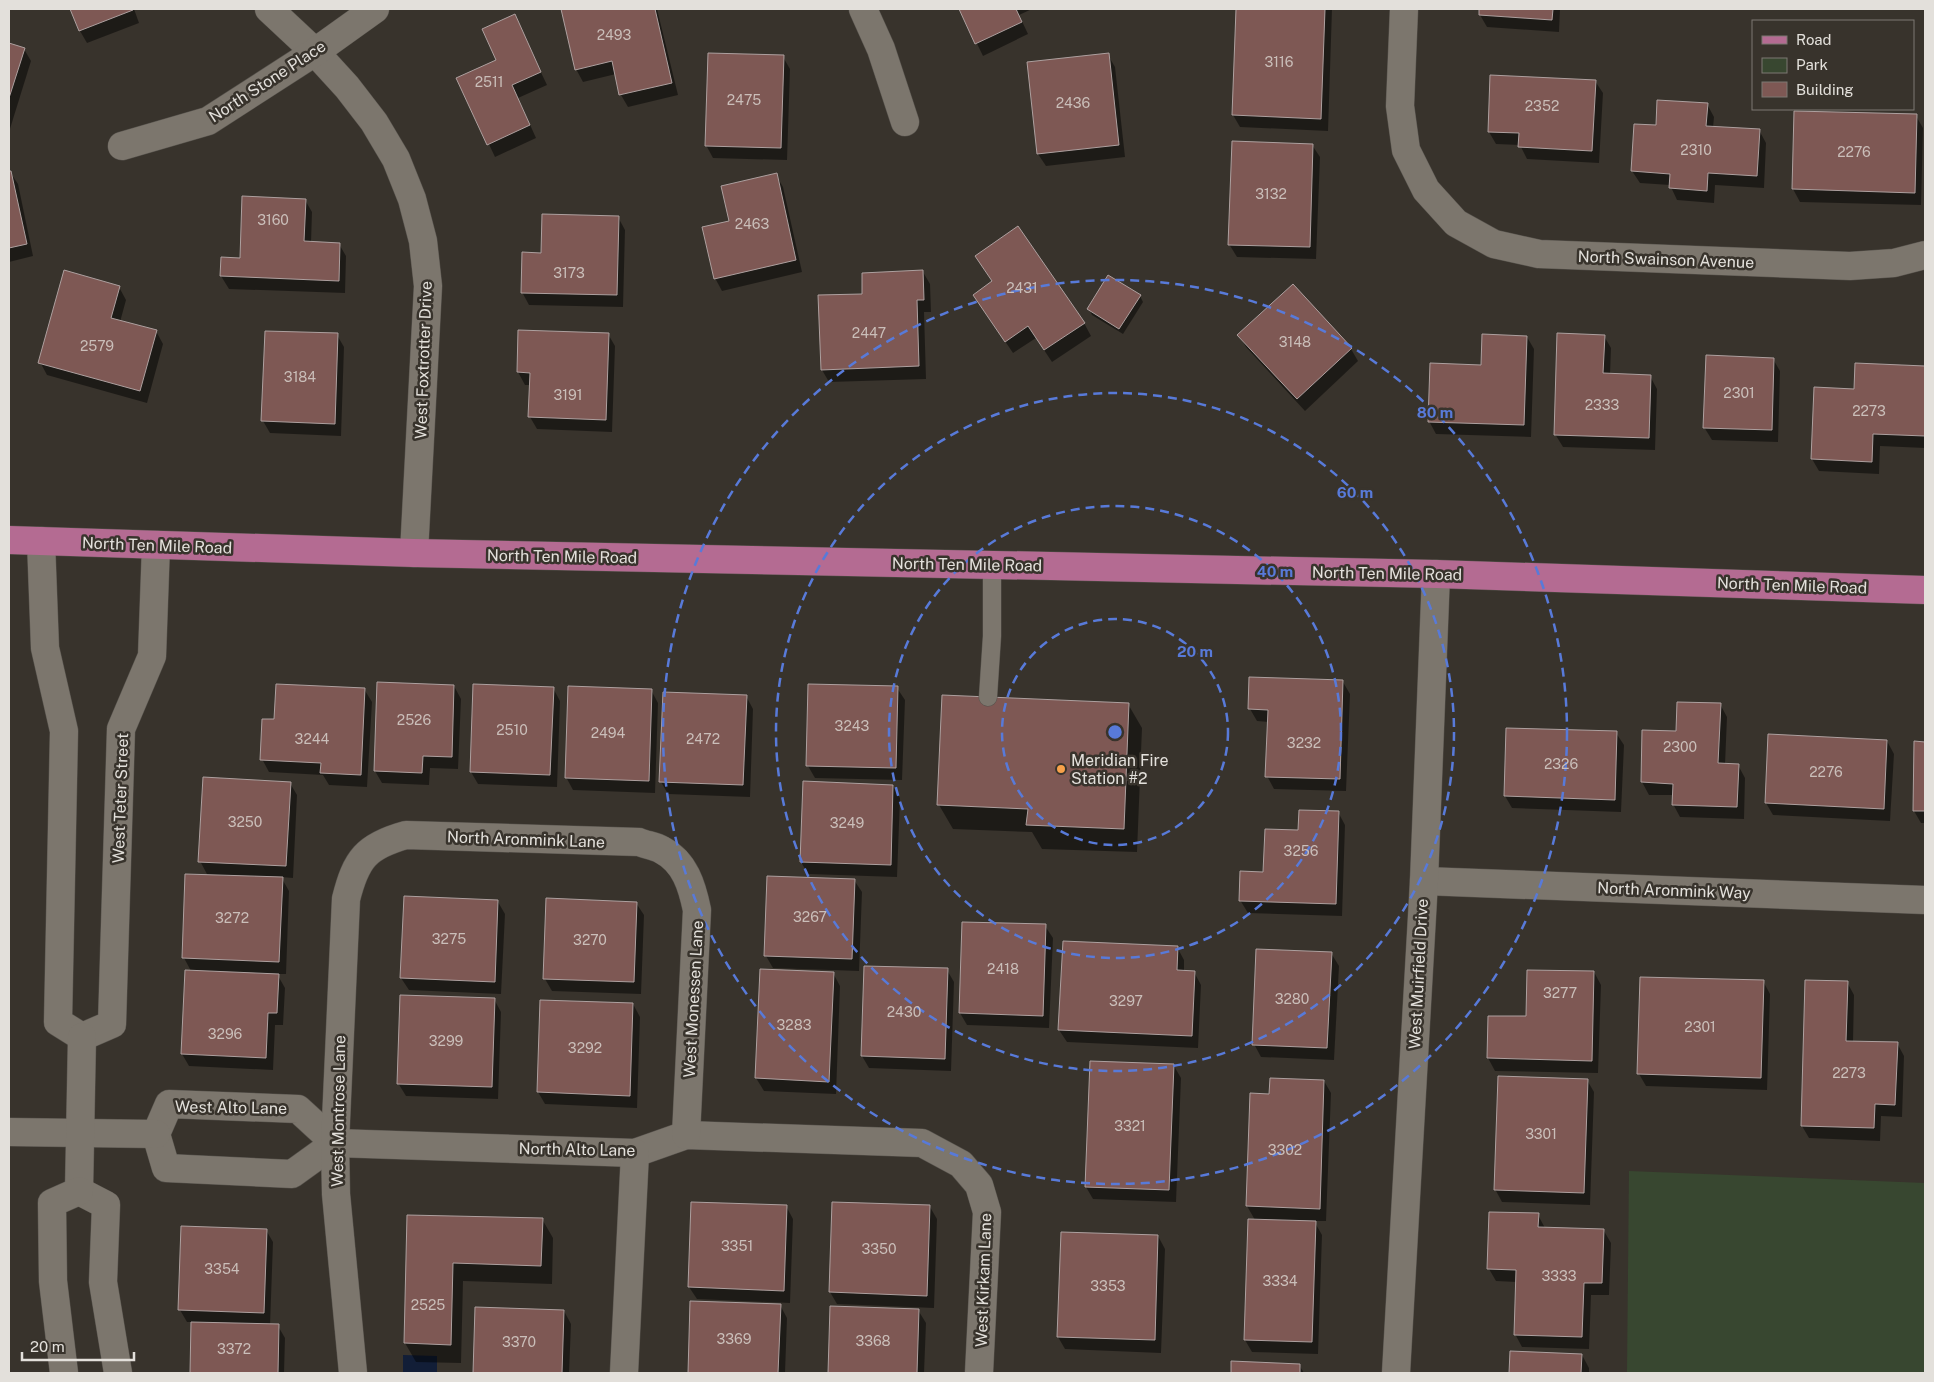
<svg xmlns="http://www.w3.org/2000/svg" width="1934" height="1382" font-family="'Public Sans',sans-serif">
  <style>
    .green { fill: #384730 }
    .water { fill: #121e37 }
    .shadow { fill: #0007 }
    .building { fill: #7e5854; stroke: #ada09f }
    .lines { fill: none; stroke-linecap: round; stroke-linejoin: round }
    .service-casing { stroke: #56524c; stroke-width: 19 }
    .minor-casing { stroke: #56524c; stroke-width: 29 }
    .tertiary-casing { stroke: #56524c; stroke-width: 29 }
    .primary-casing { stroke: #56524c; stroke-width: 29 }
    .service { stroke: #7c766d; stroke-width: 18 }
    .minor { stroke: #7c766d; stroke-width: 28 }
    .tertiary { stroke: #7c766d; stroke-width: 28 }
    .primary { stroke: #b46b92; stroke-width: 28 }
    .ring { fill: none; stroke: #587ad9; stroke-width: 2.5; stroke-dasharray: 9 6 }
    .poi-dot { fill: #f7a14a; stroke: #38332c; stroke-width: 2 }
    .labels { text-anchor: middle; stroke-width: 5; stroke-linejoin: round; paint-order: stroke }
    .number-label { font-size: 14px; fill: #cabeb9 }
    .street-label { font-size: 16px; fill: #e3e0db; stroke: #38332c }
    .poi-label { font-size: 16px; fill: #e3e0db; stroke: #38332c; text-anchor: start }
    .centre { fill: #587ad9; stroke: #38332c; stroke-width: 2.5 }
    .ring-label { font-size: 15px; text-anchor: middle; font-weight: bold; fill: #587ad9; stroke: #38332c; stroke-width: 5; stroke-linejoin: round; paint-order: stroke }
  </style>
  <rect width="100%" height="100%" fill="#38332c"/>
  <polygon class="green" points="1629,1171 1925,1183 1925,1373 1627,1373"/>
  <polygon class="water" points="403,1355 437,1356 437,1373 403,1373"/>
  <g class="shadow">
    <polygon points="71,9 134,9 139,23 87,43 80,31"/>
    <polygon points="562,9 657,9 678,95 628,107 621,95 616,74 583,82 576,69"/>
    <polygon points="960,9 1032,9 1019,15 1028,34 983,56"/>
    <polygon points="1237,9 1332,9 1328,131 1240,127 1233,115"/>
    <polygon points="1481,9 1560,9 1559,32 1487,27 1480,15"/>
    <polygon points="514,16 547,85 518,98 536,138 495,157 458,79 498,60"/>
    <polygon points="9,44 24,49 31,61 9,132"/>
    <polygon points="1108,55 1115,67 1125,157 1046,166 1038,154"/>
    <polygon points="783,57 790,69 787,160 713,158 706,145"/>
    <polygon points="1595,81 1603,93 1599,163 1527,159 1520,145 1496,144 1489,132"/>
    <polygon points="1707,104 1714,117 1713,128 1759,130 1766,143 1764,188 1715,185 1714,203 1677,200 1670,185 1640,183 1632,171 1657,126"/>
    <polygon points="1795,112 1916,116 1923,128 1921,205 1800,202 1793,189"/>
    <polygon points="1312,145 1320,157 1316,259 1237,257 1229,244"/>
    <polygon points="9,172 10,172 18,184 33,256 9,262"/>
    <polygon points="776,175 783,187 802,272 722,291 715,278 730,222"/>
    <polygon points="305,200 312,212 311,243 339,244 346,256 345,293 229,289 221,276 222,259 241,259"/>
    <polygon points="618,217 625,230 623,307 529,305 522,292 542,254"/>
    <polygon points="983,268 1084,323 1091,336 1052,362 1036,338 1013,353 974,295 993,282"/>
    <polygon points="923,272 930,284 931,312 924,312 926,379 829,382 822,370"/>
    <polygon points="1293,286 1351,349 1358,361 1305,411 1246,347 1239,335"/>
    <polygon points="119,287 126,300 120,322 156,331 163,344 147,403 47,375 40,362"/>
    <polygon points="1140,296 1143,302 1123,334 1092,315 1089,309"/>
    <polygon points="519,331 608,334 615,346 612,432 537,429 530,417 531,385 525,385 518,372"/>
    <polygon points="337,335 344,347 341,436 270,433 263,421"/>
    <polygon points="1604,336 1611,348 1610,375 1650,376 1657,389 1655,450 1563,447 1555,434"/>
    <polygon points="1527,337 1534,349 1531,437 1436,434 1429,421"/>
    <polygon points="1773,359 1780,371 1778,442 1712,440 1704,427"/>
    <polygon points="1856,364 1925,367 1925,448 1880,446 1879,474 1819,471 1812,459 1855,390"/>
    <polygon points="1343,682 1350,694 1346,791 1274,789 1267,776 1269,722 1257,721 1250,709"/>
    <polygon points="454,686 461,699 458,769 430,768 429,785 382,783 375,771"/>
    <polygon points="553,688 560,701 557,787 478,784 471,772"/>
    <polygon points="897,688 905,700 902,780 815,778 808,766"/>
    <polygon points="364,689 372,702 367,787 329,785 323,775 269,772 262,759 275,720"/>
    <polygon points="651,690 658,703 655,793 573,790 566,777"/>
    <polygon points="664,693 746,696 753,709 750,797 668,794 661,782"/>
    <polygon points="1128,704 1142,728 1137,852 1042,849 1032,832 953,829 939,805"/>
    <polygon points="1720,704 1727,717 1725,765 1738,765 1745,778 1744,819 1680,817 1673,804 1673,795 1649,795 1642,782 1644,731 1677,733"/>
    <polygon points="1616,733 1624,745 1621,812 1512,808 1505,796"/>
    <polygon points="1887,741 1894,754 1890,821 1773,815 1766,803"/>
    <polygon points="1916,743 1925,743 1925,823 1921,823 1914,811"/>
    <polygon points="290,783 297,795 293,878 281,877 289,891 286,974 277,974 285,988 283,1025 275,1025 273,1070 189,1066 182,1054 191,971 184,958 208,876 200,861"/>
    <polygon points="893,786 900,798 897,877 808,874 801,862"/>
    <polygon points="1338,812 1345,825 1342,916 1248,913 1240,900 1265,873"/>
    <polygon points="854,880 862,892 859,971 773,968 766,956"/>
    <polygon points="498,902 505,914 501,994 409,990 401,978"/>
    <polygon points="636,903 644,915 641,994 552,991 545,979"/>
    <polygon points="1045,926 1053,938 1049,1028 967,1025 960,1013"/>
    <polygon points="1177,947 1184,960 1184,972 1194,972 1201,985 1198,1048 1067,1042 1059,1030"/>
    <polygon points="1331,953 1339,966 1334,1060 1261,1057 1254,1044"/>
    <polygon points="761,970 833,973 840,986 836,1094 764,1091 756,1078"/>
    <polygon points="947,970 954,982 951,1071 869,1068 862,1056"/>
    <polygon points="1594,972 1601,985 1598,1073 1495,1071 1488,1058 1489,1017 1527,1018"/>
    <polygon points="1763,981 1770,994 1767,1090 1646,1086 1639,1074"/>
    <polygon points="1806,981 1847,982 1854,995 1853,1042 1897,1043 1904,1056 1902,1117 1881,1116 1880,1141 1809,1138 1802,1126"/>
    <polygon points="494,999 501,1012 498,1099 406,1096 398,1083"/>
    <polygon points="633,1004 640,1017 637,1108 545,1104 538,1092"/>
    <polygon points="1174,1066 1181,1078 1176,1202 1093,1199 1086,1187"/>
    <polygon points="1587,1080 1594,1092 1590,1205 1502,1202 1495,1189"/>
    <polygon points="1324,1081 1331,1093 1326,1221 1314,1221 1322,1235 1318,1354 1252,1352 1245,1340 1255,1220 1247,1206 1251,1094 1271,1095"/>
    <polygon points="786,1206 793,1219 790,1303 697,1299 689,1287"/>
    <polygon points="930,1207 937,1219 934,1308 837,1304 830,1292"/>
    <polygon points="1538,1215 1545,1228 1604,1231 1611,1243 1609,1295 1591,1295 1589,1349 1522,1347 1515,1334 1517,1282 1496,1281 1489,1269"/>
    <polygon points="408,1216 542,1219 553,1238 552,1284 463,1281 461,1363 416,1362 405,1343"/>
    <polygon points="266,1230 273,1242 270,1326 278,1326 285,1338 284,1373 191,1373 192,1322 187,1322 180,1310"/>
    <polygon points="1158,1236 1165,1249 1161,1353 1065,1349 1058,1337"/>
    <polygon points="691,1302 780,1305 787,1318 785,1373 689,1373"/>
    <polygon points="831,1307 918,1310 926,1323 924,1373 829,1373"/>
    <polygon points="477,1308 564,1311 571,1324 569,1373 474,1373"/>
    <polygon points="1511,1352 1582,1355 1589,1368 1589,1373 1511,1373"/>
    <polygon points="1232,1363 1299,1365 1304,1373 1232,1373"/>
  </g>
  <g class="building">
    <polygon points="70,9 133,9 133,10 79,31"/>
    <polygon points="561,9 655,9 672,83 619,95 612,61 575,70"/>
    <polygon points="959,9 1016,9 1022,22 975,44"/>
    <polygon points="1236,9 1325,9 1321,119 1232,115"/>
    <polygon points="1479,9 1553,9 1552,20 1479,15"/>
    <polygon points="515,14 541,72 512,85 530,125 487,145 456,78 496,60 482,29"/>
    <polygon points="9,43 25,48 9,98"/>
    <polygon points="708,53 784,55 781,148 705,146"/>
    <polygon points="1109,53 1119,145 1037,154 1027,62"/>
    <polygon points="1490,75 1596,80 1592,151 1518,147 1519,133 1488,132"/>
    <polygon points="1657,100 1708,103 1706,126 1760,129 1757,176 1708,173 1707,191 1669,188 1670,174 1631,171 1634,124 1656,125"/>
    <polygon points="1794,111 1917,114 1915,193 1792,189"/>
    <polygon points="1232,141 1313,144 1310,247 1228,245"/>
    <polygon points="9,171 11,171 27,244 9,248"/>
    <polygon points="777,173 796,260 714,279 702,227 729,221 721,186"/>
    <polygon points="242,196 306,199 304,241 340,243 339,281 220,276 221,257 240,258"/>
    <polygon points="542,214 619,216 617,295 521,293 522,252 541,253"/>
    <polygon points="1018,226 1085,323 1044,350 1028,326 1005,342 973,295 992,281 975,256"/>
    <polygon points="64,270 120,286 111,318 157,330 140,391 38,363"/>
    <polygon points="923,270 924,300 917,300 919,366 821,370 818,295 862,294 862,273"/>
    <polygon points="1108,275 1141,295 1119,329 1087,309"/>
    <polygon points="1293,284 1352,348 1297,399 1237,335"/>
    <polygon points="518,330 609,333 606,420 528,417 530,373 517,372"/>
    <polygon points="265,331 338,333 335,424 261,421"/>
    <polygon points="1557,333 1605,335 1603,373 1651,375 1649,438 1554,435"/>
    <polygon points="1482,334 1527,336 1524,425 1428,422 1430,363 1481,365"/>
    <polygon points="1706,355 1774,358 1772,430 1703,428"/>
    <polygon points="1855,363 1925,366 1925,436 1873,434 1872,462 1811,459 1814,387 1854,389"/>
    <polygon points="1249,677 1343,680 1340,779 1265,777 1268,710 1248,709"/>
    <polygon points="377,682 454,685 452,757 423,756 422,773 374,771"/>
    <polygon points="276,684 365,688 361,775 320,773 321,763 260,760 262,719 274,719"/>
    <polygon points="473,684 554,687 550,775 470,772"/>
    <polygon points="808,684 898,686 896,768 806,766"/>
    <polygon points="568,686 652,689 649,781 565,778"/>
    <polygon points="663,692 747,695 743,785 659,782"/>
    <polygon points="942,695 1129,703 1124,829 1026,825 1028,809 937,805"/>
    <polygon points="1677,702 1721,703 1718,763 1739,764 1737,807 1672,805 1673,784 1641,782 1642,730 1676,731"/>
    <polygon points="1506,728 1617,731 1615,800 1504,796"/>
    <polygon points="1768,734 1887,740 1884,809 1765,803"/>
    <polygon points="1914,741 1925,742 1925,811 1913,811"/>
    <polygon points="203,777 291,782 286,866 198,862"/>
    <polygon points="803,781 893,785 891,865 800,862"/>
    <polygon points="1299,810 1339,811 1336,904 1239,901 1240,871 1263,872 1265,829 1298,830"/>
    <polygon points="185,874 283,877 279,962 182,958"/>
    <polygon points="767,876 855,879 852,959 764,956"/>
    <polygon points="404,896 498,900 495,982 400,978"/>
    <polygon points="546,898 637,902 634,982 543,979"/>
    <polygon points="962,922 1046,924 1043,1016 959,1013"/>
    <polygon points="1063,941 1178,946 1177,970 1195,971 1192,1036 1058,1030"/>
    <polygon points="1256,949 1332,952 1327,1048 1252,1045"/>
    <polygon points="864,966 948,968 945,1059 861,1056"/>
    <polygon points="760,969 834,972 829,1082 755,1078"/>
    <polygon points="185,970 279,974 277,1013 268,1013 266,1058 181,1054"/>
    <polygon points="1527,970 1594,971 1592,1061 1487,1058 1488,1016 1526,1016"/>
    <polygon points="1640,977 1764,980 1761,1078 1637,1074"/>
    <polygon points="1805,980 1848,981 1846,1041 1898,1042 1895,1105 1875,1104 1874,1128 1801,1126"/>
    <polygon points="400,995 495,998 492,1087 397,1084"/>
    <polygon points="540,1000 633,1003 630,1096 537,1092"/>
    <polygon points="1090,1061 1174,1064 1169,1190 1085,1187"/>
    <polygon points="1498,1076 1588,1079 1584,1193 1494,1190"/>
    <polygon points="1270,1078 1324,1080 1320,1209 1246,1206 1250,1093 1269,1094"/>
    <polygon points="691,1202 787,1205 784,1291 688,1287"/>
    <polygon points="832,1202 930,1205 927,1296 829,1292"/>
    <polygon points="1489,1212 1539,1213 1538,1227 1604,1229 1602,1283 1584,1283 1582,1337 1514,1335 1516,1270 1487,1269"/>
    <polygon points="407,1215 543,1218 541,1266 453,1263 451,1345 404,1343"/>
    <polygon points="1248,1219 1316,1221 1312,1342 1244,1340"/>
    <polygon points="181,1226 267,1229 264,1313 178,1310"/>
    <polygon points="1061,1232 1158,1235 1155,1340 1057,1337"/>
    <polygon points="690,1301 781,1304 778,1373 688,1373"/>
    <polygon points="830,1306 919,1309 917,1373 828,1373"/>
    <polygon points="475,1307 564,1310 562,1373 473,1373"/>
    <polygon points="191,1322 279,1324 278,1373 190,1373"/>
    <polygon points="1510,1351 1582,1354 1581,1373 1509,1373"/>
    <polygon points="1231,1361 1300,1364 1300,1373 1231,1373"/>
  </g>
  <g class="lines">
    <g class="service-casing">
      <polyline id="service" points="988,697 992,636 992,565"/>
    </g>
    <g class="minor-casing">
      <g id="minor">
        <polyline points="269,9 315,52 347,87 374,122 396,159 412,199 423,241 428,286 414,553"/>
        <polyline points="863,9 881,49 905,122"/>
        <polyline points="1404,9 1400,106 1406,150 1426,190 1456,223 1494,244 1539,254 1850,266 1894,263 1925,255"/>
        <polyline points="122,146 208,121 315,52 375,9"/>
        <polyline points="1424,881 1925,900"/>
        <polygon points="169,1104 298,1109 335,1143 292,1174 166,1168 156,1134"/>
        <polyline points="9,1132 156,1134"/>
        <polyline points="335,1143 635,1153 686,1135 922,1143 961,1164 979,1185 987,1212 979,1373"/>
        <path d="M353,1373L336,1194L335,1143L346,899C356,859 366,846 406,835L639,842C646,845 655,846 662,850C685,862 692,886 697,910L686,1135"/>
        <polyline points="624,1373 635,1153"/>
        <polyline points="1396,1373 1424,881 1436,574"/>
      </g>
    </g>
    <g class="tertiary-casing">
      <g id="tertiary">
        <polyline points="41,541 45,648 64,731 58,1022 82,1037"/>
        <polyline points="82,1037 112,1024 121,729 152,656 156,545"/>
        <polyline points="79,1191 106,1205 103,1282 118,1373"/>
        <polyline points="79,1191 82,1037"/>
        <polyline points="64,1373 53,1281 52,1203 79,1191"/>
      </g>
    </g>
    <g class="primary-casing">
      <polyline id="primary" points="9,540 414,553 1436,574 1925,590"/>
    </g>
    <use href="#service" class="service"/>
    <use href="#minor" class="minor"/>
    <use href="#tertiary" class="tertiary"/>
    <use href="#primary" class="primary"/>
  </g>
  <g class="ring">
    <circle cx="1115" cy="732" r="113"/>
    <circle cx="1115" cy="732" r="226"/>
    <circle cx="1115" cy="732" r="339"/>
    <circle cx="1115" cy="732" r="452"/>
  </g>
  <circle class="poi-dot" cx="1061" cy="769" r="5"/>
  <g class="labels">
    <g class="number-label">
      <text x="614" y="40">2493</text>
      <text x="1279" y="67">3116</text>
      <text x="489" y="87">2511</text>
      <text x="744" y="105">2475</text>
      <text x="1073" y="108">2436</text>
      <text x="1542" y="111">2352</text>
      <text x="1696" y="155">2310</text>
      <text x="1854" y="157">2276</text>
      <text x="1271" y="199">3132</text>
      <text x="273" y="225">3160</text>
      <text x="752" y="229">2463</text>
      <text x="569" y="278">3173</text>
      <text x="1022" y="293">2431</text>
      <text x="869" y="338">2447</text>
      <text x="1295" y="347">3148</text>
      <text x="97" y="351">2579</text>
      <text x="300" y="382">3184</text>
      <text x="1739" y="398">2301</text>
      <text x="568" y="400">3191</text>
      <text x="1602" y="410">2333</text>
      <text x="1869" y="416">2273</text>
      <text x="414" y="725">2526</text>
      <text x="852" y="731">3243</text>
      <text x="512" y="735">2510</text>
      <text x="608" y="738">2494</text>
      <text x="312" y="744">3244</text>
      <text x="703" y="744">2472</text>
      <text x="1304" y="748">3232</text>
      <text x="1680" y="752">2300</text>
      <text x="1561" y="769">2326</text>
      <text x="1826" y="777">2276</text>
      <text x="245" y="827">3250</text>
      <text x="847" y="828">3249</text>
      <text x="1301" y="856">3256</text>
      <text x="810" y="922">3267</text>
      <text x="232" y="923">3272</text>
      <text x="449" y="944">3275</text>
      <text x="590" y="945">3270</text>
      <text x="1003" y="974">2418</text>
      <text x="1560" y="998">3277</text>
      <text x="1292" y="1004">3280</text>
      <text x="1126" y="1006">3297</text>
      <text x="904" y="1017">2430</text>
      <text x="794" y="1030">3283</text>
      <text x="1700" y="1032">2301</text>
      <text x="225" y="1039">3296</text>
      <text x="446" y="1046">3299</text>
      <text x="585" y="1053">3292</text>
      <text x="1849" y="1078">2273</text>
      <text x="1130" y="1131">3321</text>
      <text x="1541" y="1139">3301</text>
      <text x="1285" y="1155">3302</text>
      <text x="737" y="1251">3351</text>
      <text x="879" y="1254">3350</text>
      <text x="222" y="1274">3354</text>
      <text x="1559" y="1281">3333</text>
      <text x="1280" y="1286">3334</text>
      <text x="1108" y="1291">3353</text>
      <text x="428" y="1310">2525</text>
      <text x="734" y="1344">3369</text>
      <text x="873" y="1346">3368</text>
      <text x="519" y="1347">3370</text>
      <text x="234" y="1354">3372</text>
    </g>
    <g class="street-label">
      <text transform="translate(267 81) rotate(-33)" y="6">North Stone Place</text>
      <text transform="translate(1666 259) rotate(2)" y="6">North Swainson Avenue</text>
      <text transform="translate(423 360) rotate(-88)" y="6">West Foxtrotter Drive</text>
      <text transform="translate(157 545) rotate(2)" y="6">North Ten Mile Road</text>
      <text transform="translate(562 556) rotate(1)" y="6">North Ten Mile Road</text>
      <text transform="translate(967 564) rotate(1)" y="6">North Ten Mile Road</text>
      <text transform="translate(1387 573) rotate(1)" y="6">North Ten Mile Road</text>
      <text transform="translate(1792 585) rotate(2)" y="6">North Ten Mile Road</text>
      <text transform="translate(120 798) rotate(-88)" y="6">West Teter Street</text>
      <text transform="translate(526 839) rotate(2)" y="6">North Aronmink Lane</text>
      <text transform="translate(1674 890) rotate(2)" y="6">North Aronmink Way</text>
      <text transform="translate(1418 974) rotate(-87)" y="6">West Muirfield Drive</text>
      <text transform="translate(693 999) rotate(-87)" y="6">West Monessen Lane</text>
      <text transform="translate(231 1107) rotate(1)" y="6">West Alto Lane</text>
      <text transform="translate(338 1111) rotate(-89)" y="6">West Montrose Lane</text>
      <text transform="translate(577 1149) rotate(1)" y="6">North Alto Lane</text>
      <text transform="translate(983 1280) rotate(-88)" y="6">West Kirkam Lane</text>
    </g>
    <g class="poi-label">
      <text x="1071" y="766">Meridian Fire<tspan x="1071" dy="18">Station #2</tspan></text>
    </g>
  </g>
  <circle cx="1115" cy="732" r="8" class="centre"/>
  <g class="ring-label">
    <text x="1435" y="418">80 m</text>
    <text x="1355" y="498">60 m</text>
    <text x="1275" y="577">40 m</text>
    <text x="1195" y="657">20 m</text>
  </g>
  <rect width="1934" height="1382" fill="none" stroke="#e3e0db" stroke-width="20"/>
  <rect x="1752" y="20" width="162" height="90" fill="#38332c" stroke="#7c7872"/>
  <rect x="1762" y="36" width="25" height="8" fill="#b46b92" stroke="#7c7872"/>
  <text x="1796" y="45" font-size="15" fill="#e3e0db">Road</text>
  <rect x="1762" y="58" width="25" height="15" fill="#384730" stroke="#7c7872"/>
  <text x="1796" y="70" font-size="15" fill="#e3e0db">Park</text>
  <rect x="1762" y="82" width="25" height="15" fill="#7e5854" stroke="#7c7872"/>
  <text x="1796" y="95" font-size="15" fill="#e3e0db">Building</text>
  <path d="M22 1352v8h112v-8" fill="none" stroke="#e3e0db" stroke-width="2.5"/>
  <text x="30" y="1352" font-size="15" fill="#e3e0db" stroke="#38332c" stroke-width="4" paint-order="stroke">20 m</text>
</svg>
